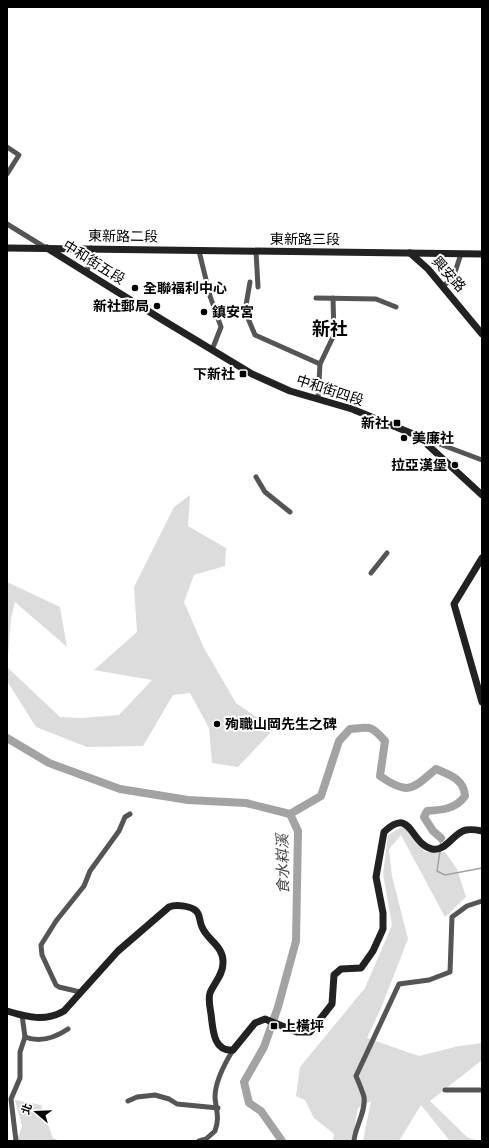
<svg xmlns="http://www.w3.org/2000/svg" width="489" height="1148" font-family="Jost,'Noto Sans TC',sans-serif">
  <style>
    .green { fill: #dcdcdc }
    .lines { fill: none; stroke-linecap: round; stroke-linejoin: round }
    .stream { stroke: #a3a3a3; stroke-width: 1.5 }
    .river { stroke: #a3a3a3; stroke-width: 8 }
    .street { stroke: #555; stroke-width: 5 }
    .secondary { stroke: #222; stroke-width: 7 }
    .poi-dot { fill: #000; stroke: #fff; stroke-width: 1.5 }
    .labels { text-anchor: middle; stroke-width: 4; stroke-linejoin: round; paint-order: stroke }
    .street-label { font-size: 14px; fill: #000; stroke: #fff }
    .poi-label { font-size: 14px; font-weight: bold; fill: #000; stroke: #fff; text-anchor: start }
    .water-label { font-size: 15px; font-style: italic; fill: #444; stroke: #fff }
    .district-label { font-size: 18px; font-weight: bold; fill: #000; stroke: #fff }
  </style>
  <rect width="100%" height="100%" fill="#fff"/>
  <g class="green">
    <polygon points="190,495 188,526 226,548 225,566 194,575 184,602 204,648 236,703 274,729 238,767 212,763 209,728 190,693 173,695 143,746 87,747 36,727 7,681 7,582 60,607 67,647 15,602 11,619 7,667 60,717 81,718 119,715 152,680 94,670 137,632 134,587 174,507"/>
    <polygon points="403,826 414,836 425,852 445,852 457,869 466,897 445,917 401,835 389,849 392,876 408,939 381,1008 367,1038 419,1056 459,1046 482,1043 482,1060 430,1101 467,1137 478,1141 450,1141 421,1105 399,1141 363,1141 371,1101 358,1108 352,1141 333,1141 334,1134 314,1118 305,1100 296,1096 300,1067 365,988 392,925 383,874 388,835"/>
    <polygon points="15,1100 41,1105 53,1138 60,1141 17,1141 22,1126"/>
  </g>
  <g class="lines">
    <g class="stream">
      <polyline points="440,846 441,838"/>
      <polyline points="440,851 437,871 445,875 482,868"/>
    </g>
    <g class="river">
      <polyline points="7,738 49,763 120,789 188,800 246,803 290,814 298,831 296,941 278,1007 264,1047 244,1082 249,1103 261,1111 282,1141"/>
      <path d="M290,814L321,796L339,741L350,729C371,727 371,725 385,741L380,776C409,796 412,789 436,769C450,775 464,779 465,796C456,809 442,810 427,811L424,817L433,831L441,838"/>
    </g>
    <g class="street">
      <polyline points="7,147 19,155 7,174"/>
      <polyline points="7,224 46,248"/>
      <polyline points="199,251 210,296 221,327 212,350"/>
      <polyline points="256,251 258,287"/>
      <polyline points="87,273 91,248"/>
      <polyline points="250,282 245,311 255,335 320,364"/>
      <polyline points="443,286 453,278 461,254"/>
      <polyline points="316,298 376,299 396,307"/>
      <polyline points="318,399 320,364 334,335 333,298"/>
      <polyline points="421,437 482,460"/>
      <polyline points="256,477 265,492 290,512"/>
      <polyline points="371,573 387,553"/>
      <polyline points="80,992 59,987 56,985 42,955 41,945 56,921 84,886 90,871 119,831 125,817 130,814"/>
      <path d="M25,1037C40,1043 56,1037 68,1029"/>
      <polyline points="445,1090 482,1090"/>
      <polyline points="128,1101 137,1097 155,1095 169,1099 177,1104 218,1108"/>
      <polyline points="16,1141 11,1099 20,1078 20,1052 25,1037 22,1015"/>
      <path d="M199,1141L206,1139L215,1131C220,1117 216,1111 215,1097C215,1081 225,1063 233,1050"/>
      <path d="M354,1141C355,1127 366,1112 364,1097C362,1090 359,1083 356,1076L399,984L429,980L450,972L452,917L467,906L482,901"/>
    </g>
    <g class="secondary">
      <polyline points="7,248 482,254"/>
      <polyline points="47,248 161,319 252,374 290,391 352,409 418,436 482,495"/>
      <polyline points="410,253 428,269 482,334"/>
      <polyline points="482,558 454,604 482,702"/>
      <path d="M7,1011C27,1017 45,1022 64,1011L118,951L169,907C176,904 189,906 195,910C201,914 199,922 202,927C207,940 224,946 223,963C223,975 214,983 210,993C208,999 210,1008 211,1014C213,1029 213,1052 233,1050L255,1023L265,1019L297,1032H310L332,1004L334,975L341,969L361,968L373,951L383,929V913L376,877L384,832C412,806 409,843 432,849C446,852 454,832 466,830C471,829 477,830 482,831"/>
    </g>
  </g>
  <g class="poi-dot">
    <circle cx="135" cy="288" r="4"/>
    <circle cx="157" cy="306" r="4"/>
    <circle cx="204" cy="312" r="4"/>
    <rect x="239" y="370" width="8" height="8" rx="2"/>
    <rect x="393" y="419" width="8" height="8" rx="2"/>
    <circle cx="404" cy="438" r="4"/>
    <circle cx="455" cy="465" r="4"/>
    <circle cx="217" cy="724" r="4"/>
    <rect x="270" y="1022" width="8" height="8" rx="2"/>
  </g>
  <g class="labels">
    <g class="street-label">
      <text transform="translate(123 236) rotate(1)" y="5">東新路二段</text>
      <text x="305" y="244">東新路三段</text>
      <text transform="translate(94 262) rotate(32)" y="5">中和街五段</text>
      <text transform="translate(449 274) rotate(48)" y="5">興安路</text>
      <text transform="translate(330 390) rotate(18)" y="5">中和街四段</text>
    </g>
    <g class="poi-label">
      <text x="143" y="293">全聯福利中心</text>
      <text x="149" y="311" text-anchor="end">新社郵局</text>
      <text x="212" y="317">鎮安宮</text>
      <text x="235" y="379" text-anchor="end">下新社</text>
      <text x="389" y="428" text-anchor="end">新社</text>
      <text x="412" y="443">美廉社</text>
      <text x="447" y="470" text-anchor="end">拉亞漢堡</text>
      <text x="225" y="729">殉職山岡先生之碑</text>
      <text x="282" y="1031">上橫坪</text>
    </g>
    <g class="water-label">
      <text transform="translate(283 864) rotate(-91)" y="5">食水嵙溪</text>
    </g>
    <g class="district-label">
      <text x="330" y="335">新社</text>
    </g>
  </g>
  <rect width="489" height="1148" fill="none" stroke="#000000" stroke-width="16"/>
  <g transform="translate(36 1112) rotate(289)" stroke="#ffffff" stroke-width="3" paint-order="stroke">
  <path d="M0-3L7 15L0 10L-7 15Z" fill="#000000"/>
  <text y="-6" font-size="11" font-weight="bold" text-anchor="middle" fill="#000000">北</text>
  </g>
</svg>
